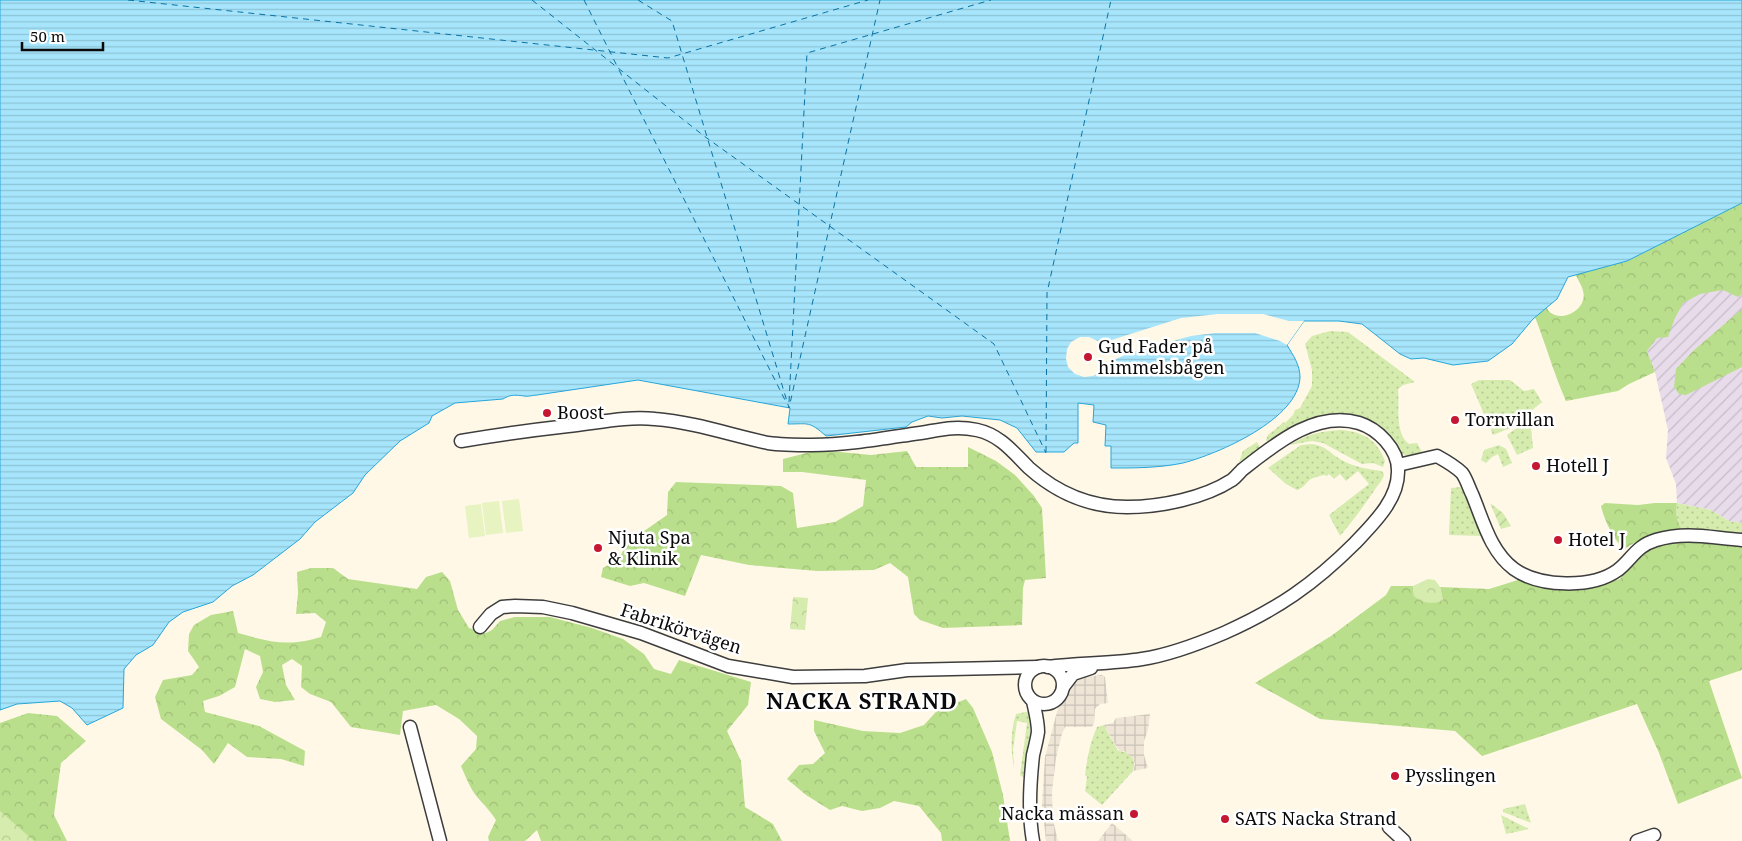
<svg xmlns="http://www.w3.org/2000/svg" width="1742" height="841" font-family="'Noto Serif',serif">
  <style>
    .industrial { fill: url(#industrial-furrows) }
    .grass { fill: url(#grass-dots) }
    .forest { fill: url(#forest-crowns) }
    .park { fill: url(#park-crowns) }
    .garden { fill: url(#garden-furrows) }
    .pitch { fill: #e7f3c0 }
    .plaza { fill: url(#plaza-grid) }
    .water { fill: url(#water-rules); stroke: #27a6d9 }
    .pier { fill: #fff8e7 }
    .lines { fill: none; stroke-linecap: round; stroke-linejoin: round }
    .ferry { stroke: #0a73a5; stroke-width: 1; stroke-dasharray: 6 5; stroke-linecap: butt }
    .street-casing { stroke: #3d3d3d; stroke-width: 15 }
    .street { stroke: #fff; stroke-width: 12 }
    .poi-dot { fill: #c51732; stroke: #fff; stroke-width: 2 }
    .labels { text-anchor: middle; stroke-width: 5; stroke-linejoin: round; paint-order: stroke }
    .poi-label { font-size: 18px; fill: #0a0a0a; stroke: #fff; text-anchor: start }
    .street-label { font-size: 18px; fill: #0a0a0a; stroke: #fff }
    .district-label { font-size: 22px; font-weight: bold; letter-spacing: 1px; fill: #0a0a0a; stroke: #fff }
  </style>
  <defs>
    <pattern id="industrial-furrows" width="10" height="10" patternUnits="userSpaceOnUse" patternTransform="scale(1.25)"><rect width="10" height="10" fill="#e8dceb"/><path d="M-1 1l2-2M0 10L10 0M9 11l2-2" fill="none" stroke="#c6bbc8"/></pattern>
    <pattern id="grass-dots" width="8" height="8" patternUnits="userSpaceOnUse" patternTransform="scale(1.25)"><rect width="8" height="8" fill="#d5ecae"/><path d="M2 2h.1M6 6h.1" fill="none" stroke="#b6c994" stroke-width="1.8" stroke-linecap="round"/></pattern>
    <pattern id="forest-crowns" width="20" height="18" patternUnits="userSpaceOnUse" patternTransform="scale(1.25)"><rect width="20" height="18" fill="#badf8c"/><path d="M2 6a3 3 0 1 1 6 0M12 15a3 3 0 1 1 6 0" fill="none" stroke="#9fbe77"/></pattern>
    <pattern id="park-crowns" width="20" height="18" patternUnits="userSpaceOnUse" patternTransform="scale(1.25)"><rect width="20" height="18" fill="#d5ecae"/><path d="M2 6a3 3 0 1 1 6 0M12 15a3 3 0 1 1 6 0" fill="none" stroke="#b6c994"/></pattern>
    <pattern id="garden-furrows" width="10" height="10" patternUnits="userSpaceOnUse" patternTransform="scale(1.25)"><rect width="10" height="10" fill="#d5ecae"/><path d="M-1 1l2-2M0 10L10 0M9 11l2-2" fill="none" stroke="#b6c994"/></pattern>
    <pattern id="plaza-grid" width="8" height="8" patternUnits="userSpaceOnUse" patternTransform="scale(1.25)"><rect width="8" height="8" fill="#eee5d7"/><path d="M0 4h8M4 0v8" fill="none" stroke="#cbc3b7"/></pattern>
    <pattern id="water-rules" width="6" height="5" patternUnits="userSpaceOnUse" patternTransform="scale(1.25)"><rect width="6" height="5" fill="#a6e5fc"/><path d="M0 2.5h6" fill="none" stroke="#8ec3d7"/></pattern>
  </defs>
  <rect width="100%" height="100%" fill="#fff8e7"/>
  <polygon class="industrial" points="1742,203 1742,523 1729,521 1711,510 1677,503 1676,484 1666,458 1668,430 1655,372 1613,264 1627,261"/>
  <g class="grass">
    <path d="M1330,331L1348,332L1415,382L1403,385L1398,389C1400,406 1394,433 1409,444L1417,443L1422,452L1410,456L1402,454L1386,432L1379,426L1371,422L1355,417L1269,445L1266,440L1268,435L1284,422L1285,423L1293,415L1295,410L1300,408L1312,386V370L1305,344L1312,336Z"/>
    <polygon points="1479,380 1510,380 1524,391 1534,389 1542,402 1510,428 1493,435 1471,384"/>
    <polygon points="1530,418 1533,448 1517,455 1507,435"/>
    <path d="M1341,430C1363,432 1377,439 1385,461L1383,467L1373,463L1362,464L1323,443L1312,441L1290,445C1306,434 1322,431 1341,430Z"/>
    <polygon points="1257,442 1261,449 1246,460 1239,462 1243,451"/>
    <path d="M1312,444C1328,447 1327,451 1340,459C1353,467 1367,469 1382,471L1384,475C1382,482 1377,485 1374,491C1363,507 1352,522 1340,536L1329,515L1369,484L1358,471L1346,481L1340,474L1334,479L1329,474L1327,476L1324,475C1320,476 1315,477 1311,479C1305,483 1304,488 1297,490L1286,484L1268,468L1301,445Z"/>
    <polygon points="1499,445 1506,449 1512,463 1503,467 1498,454 1492,457 1486,463 1481,460 1484,450"/>
    <polygon points="1461,487 1467,495 1482,532 1482,536 1449,535 1451,488"/>
    <path d="M1677,503L1711,510L1729,521L1742,523V536L1682,530C1677,521 1675,514 1677,503Z"/>
    <path d="M1031,711C1033,731 1024,756 1024,778L1020,775L1027,723L1017,721L1013,750L1014,769C1011,751 1010,732 1016,714Z"/>
    <path d="M1104,725L1118,751C1130,751 1137,759 1133,771L1102,805L1085,791L1087,777L1085,775C1087,759 1090,742 1097,727Z"/>
    <polygon points="1525,804 1531,823 1503,812 1503,809"/>
    <polygon points="1501,815 1529,829 1506,834"/>
  </g>
  <g class="forest">
    <path d="M1742,203V294L1738,297L1723,290L1700,294L1683,303L1675,318L1668,337L1657,338L1647,351L1655,372L1629,384L1618,391L1566,401C1554,374 1546,345 1535,317L1546,307C1548,309 1549,312 1551,313C1562,321 1580,312 1583,300C1586,291 1579,282 1575,274L1627,261Z"/>
    <polygon points="1742,309 1742,367 1686,395 1679,394 1674,387 1676,369 1693,351"/>
    <polygon points="968,447 996,461 1015,475 1034,496 1042,508 1046,578 1025,580 1023,588 1022,625 943,628 920,620 914,614 908,577 890,563 874,570 817,571 749,565 701,555 685,596 644,583 630,586 601,577 603,568 619,559 627,543 667,515 668,492 676,482 781,486 793,493 797,528 835,522 863,506 866,480 802,472 783,472 783,459 810,452 840,452 871,455 907,451 916,467 968,467"/>
    <path d="M1605,503L1638,505L1655,503H1677C1675,514 1677,521 1682,530C1662,535 1640,536 1624,550C1613,537 1605,523 1601,506Z"/>
    <polygon points="1684,539 1742,546 1742,670 1709,681 1742,778 1678,804 1659,753 1637,704 1482,756 1455,731 1320,719 1255,683 1331,636 1386,595 1391,586 1413,586 1414,596 1443,601 1440,587 1489,589 1518,580 1546,587 1566,588 1609,582 1620,579 1638,553 1659,545"/>
    <path d="M311,568H333L348,579L417,589L426,577L442,572L450,581L458,610L469,628L486,633L492,630L500,621L515,617H550L592,628L623,639L644,654L654,669L671,674L679,660L751,682L748,705L727,731L741,761L745,807L773,824L782,841H541L537,830L525,841H489L488,837L496,820C490,811 486,807 478,798C470,789 466,777 461,766L476,749L477,736L459,719L436,705L403,711L400,735L351,727L331,702L310,694L301,687L302,666L292,659L282,665L286,685L295,700L275,702L260,699L256,687L263,672L260,656L245,649L235,687L219,696L203,701L205,712L259,726L305,751L304,766L281,759L247,757L228,743L214,764L202,750L161,719L155,697L163,680L192,675L199,667L188,651L189,634L194,625L211,615L233,611L238,633C270,642 288,647 321,637L326,622L315,613L296,614L298,593L297,572Z"/>
    <polygon points="966,699 973,708 992,752 1003,795 1010,841 942,841 941,833 919,806 894,801 880,808 862,811 842,806 830,810 806,795 787,779 799,765 813,764 825,753 814,731 814,720 863,731 900,733 924,725 945,702 954,704"/>
    <polygon points="28,713 57,716 86,741 61,763 54,815 67,841 0,841 0,723"/>
  </g>
  <g class="park">
    <path d="M1428,579L1435,580L1440,587L1443,601C1432,604 1423,604 1414,596L1413,586Z"/>
    <polygon points="793,597 808,598 805,630 790,629"/>
    <polygon points="0,811 34,841 0,841"/>
  </g>
  <polygon class="garden" points="1490,503 1503,513 1511,526 1501,529"/>
  <g class="pitch">
    <polygon points="519,499 523,531 506,533 502,501"/>
    <polygon points="499,501 503,533 486,535 482,503"/>
    <polygon points="481,504 485,536 469,538 465,506"/>
  </g>
  <g class="plaza">
    <polygon points="1102,675 1105,677 1108,703 1100,704 1095,709 1094,723 1092,727 1065,727 1062,734 1056,758 1052,792 1053,820 1058,841 1046,841 1042,804 1045,757 1058,708 1067,696 1072,683 1076,678"/>
    <polygon points="1150,714 1148,730 1144,741 1144,755 1148,768 1133,771 1135,764 1133,758 1124,751 1119,751 1104,725 1113,723 1116,718"/>
    <polygon points="1112,823 1133,841 1098,841"/>
  </g>
  <path class="water" d="M0,0H1742V203L1627,261L1568,277L1557,299L1533,319L1512,344L1488,361L1453,365L1424,358L1411,359L1400,354L1362,324L1339,321H1304L1287,345C1293,355 1300,365 1300,377C1299,419 1218,454 1183,463C1159,468 1135,468 1111,468V446H1105L1106,425L1093,422L1094,405L1078,403V443H1074L1064,452H1036L1017,428L1000,420L962,416L942,418L928,416L912,422L906,427L826,436C809,421 809,424 788,424L790,408L638,380L537,395C533,395 528,397 524,396C516,395 511,394 503,399L455,403L432,416L429,423L400,441L365,475L353,493L315,522L300,539L253,575L232,586L213,602L183,612L169,622L153,645L136,655L124,669L123,708L87,725L72,708L60,701L17,704L0,710Z"/>
  <polygon class="pier" points="1218,314 1263,314 1289,321 1304,321 1287,345 1280,341 1255,333 1215,333 1191,336 1132,352 1109,362 1100,372 1093,376 1084,377 1075,374 1068,367 1066,359 1067,349 1071,342 1080,337 1089,337 1102,343 1181,318"/>
  <g class="lines">
    <g class="ferry">
      <polyline points="128,0 668,58 868,0"/>
      <polyline points="532,0 704,136 994,344 1046,453"/>
      <polyline points="584,0 617,66"/>
      <polyline points="638,0 672,21 789,408 880,0"/>
      <polyline points="619,70 787,404"/>
      <polyline points="789,402 807,53 991,0"/>
      <polyline points="1046,452 1047,293 1111,0"/>
    </g>
    <g class="street-casing">
      <g id="street">
        <path d="M461,441C497,435 532,430 568,426C597,423 626,416 655,419C693,422 731,435 768,443C782,445 798,445 812,445C845,445 880,439 913,434C937,431 952,425 977,430C1000,435 1013,452 1029,468C1057,493 1089,507 1127,507C1161,507 1204,498 1232,480C1236,477 1239,473 1242,470C1274,445 1315,410 1359,423C1378,429 1398,449 1398,470C1399,499 1374,523 1355,543C1314,584 1278,609 1224,633C1198,644 1170,655 1142,659C1111,664 1079,663 1048,667"/>
        <path d="M1398,465L1437,456C1446,461 1455,466 1462,473C1466,478 1469,488 1472,494C1483,520 1490,551 1514,569C1539,587 1592,589 1618,570C1632,559 1636,546 1656,540C1686,531 1712,538 1742,540"/>
        <polyline points="480,627 491,614 502,607 515,606 543,607 572,613 641,633 728,666 793,677 865,676 907,670 1038,667"/>
        <circle cx="1044" cy="685" r="19"/>
        <polyline points="1063,687 1073,674 1091,668"/>
        <path d="M1033,701C1035,711 1038,721 1038,732C1037,739 1035,747 1033,755C1030,782 1028,814 1033,841"/>
        <polyline points="410,727 440,841"/>
        <polyline points="1389,827 1404,841"/>
        <polyline points="1637,841 1654,835"/>
      </g>
    </g>
    <use href="#street" class="street"/>
  </g>
  <g class="poi-dot">
    <circle cx="1088" cy="357" r="5"/>
    <circle cx="547" cy="413" r="5"/>
    <circle cx="1455" cy="420" r="5"/>
    <circle cx="1536" cy="466" r="5"/>
    <circle cx="1558" cy="540" r="5"/>
    <circle cx="598" cy="548" r="5"/>
    <circle cx="1395" cy="776" r="5"/>
    <circle cx="1134" cy="814" r="5"/>
    <circle cx="1225" cy="819" r="5"/>
  </g>
  <g class="labels">
    <g class="poi-label">
      <text x="1098" y="353">Gud Fader på<tspan x="1098" dy="21">himmelsbågen</tspan></text>
      <text x="557" y="419">Boost</text>
      <text x="1465" y="426">Tornvillan</text>
      <text x="1546" y="472">Hotell J</text>
      <text x="608" y="544">Njuta Spa<tspan x="608" dy="21">&amp; Klinik</tspan></text>
      <text x="1568" y="546">Hotel J</text>
      <text x="1405" y="782">Pysslingen</text>
      <text x="1124" y="820" text-anchor="end">Nacka mässan</text>
      <text x="1235" y="825">SATS Nacka Strand</text>
    </g>
    <g class="street-label">
      <text transform="translate(681 629) rotate(18)" y="6">Fabrikörvägen</text>
    </g>
    <g class="district-label">
      <text x="862" y="709">NACKA STRAND</text>
    </g>
  </g>
  <path d="M22 42v8h81v-8" fill="none" stroke="#0a0a0a" stroke-width="2.5"/>
  <text x="30" y="42" font-size="15" fill="#0a0a0a" stroke="#ffffff" stroke-width="4" paint-order="stroke">50 m</text>
</svg>
